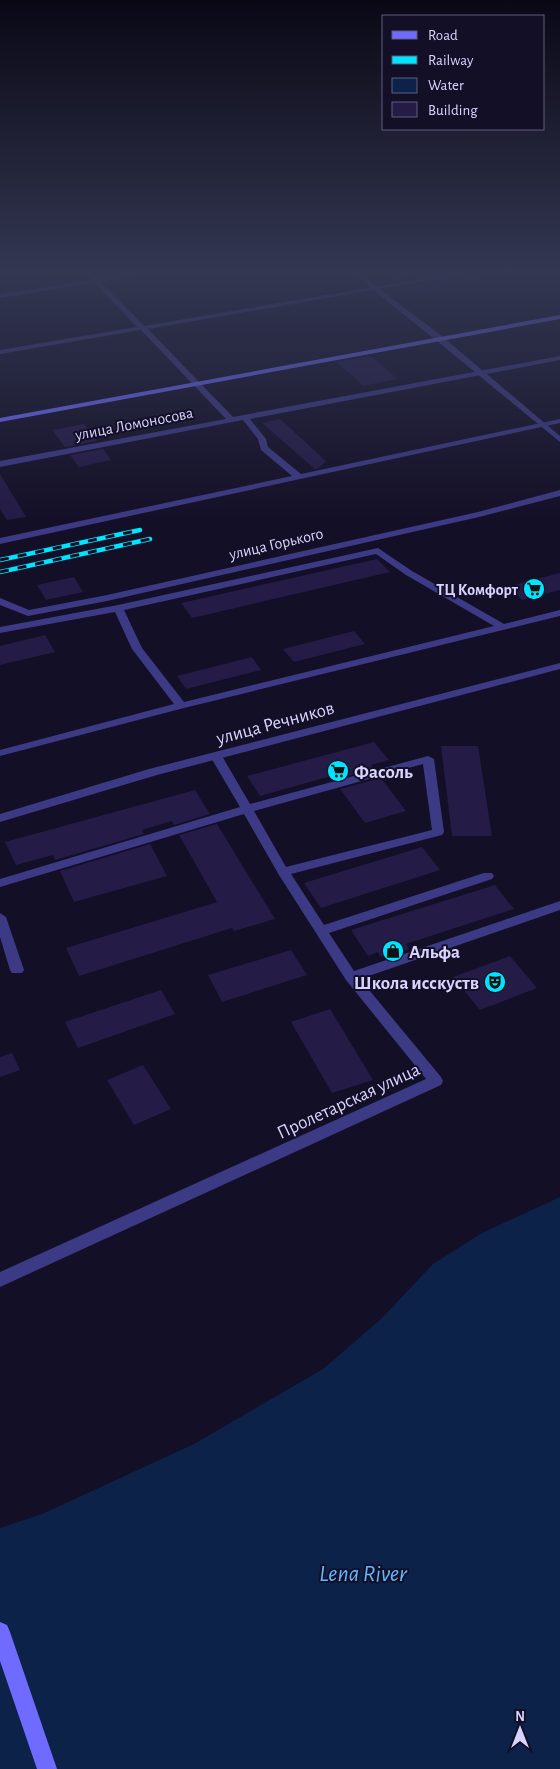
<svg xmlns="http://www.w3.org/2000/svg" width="560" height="1769" font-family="'Alegreya Sans',sans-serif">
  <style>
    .water { fill: #0c2248 }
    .building { fill: #241b47 }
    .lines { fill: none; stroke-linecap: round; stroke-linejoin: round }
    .minor { fill: #3d3a85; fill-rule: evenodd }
    .tertiary { fill: #3d3a85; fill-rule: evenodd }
    .secondary { fill: #6f6bff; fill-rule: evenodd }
    .rail-casing { stroke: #00e5ff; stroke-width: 4.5 }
    .rail { stroke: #130f26; stroke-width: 3; stroke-dasharray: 9; stroke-linecap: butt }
    .labels { text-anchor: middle; stroke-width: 4; stroke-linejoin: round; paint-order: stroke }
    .far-street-label { font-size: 16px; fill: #d9d4ff; stroke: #130f26 }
    .far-poi-label { font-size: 16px; font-weight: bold; fill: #d9d4ff; stroke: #130f26; text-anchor: end }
    .street-label { font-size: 19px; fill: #d9d4ff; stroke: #130f26 }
    .poi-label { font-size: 19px; font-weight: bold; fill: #d9d4ff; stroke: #130f26; text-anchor: start }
    .near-water-label { font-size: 24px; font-style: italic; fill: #62b6ff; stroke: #130f26 }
  </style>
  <rect width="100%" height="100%" fill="#130f26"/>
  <polygon class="water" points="560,1197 560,1769 0,1769 0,1528 42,1514 194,1444 323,1369 381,1319 433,1264 482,1233"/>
  <g class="building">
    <polygon points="387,274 438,274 396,281"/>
    <polygon points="468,274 482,274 483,283 414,295 404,287"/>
    <polygon points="371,356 390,372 397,379 363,386 337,362"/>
    <polygon points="280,419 326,461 319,468 315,469 262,423"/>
    <polygon points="84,424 97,441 65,447 52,430"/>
    <polygon points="103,449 111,460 79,467 70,455"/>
    <polygon points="0,474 26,517 7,520 0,509"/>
    <polygon points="377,559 390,572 192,618 181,603"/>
    <polygon points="560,573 560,590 522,600 506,587"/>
    <polygon points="74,577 83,592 46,600 37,585"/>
    <polygon points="354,631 365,644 294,662 283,649"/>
    <polygon points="45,635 55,652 0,665 0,646"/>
    <polygon points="252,657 261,670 186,689 177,676"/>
    <polygon points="374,742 389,760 371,765 374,769 333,780 331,776 260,796 247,776"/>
    <polygon points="441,746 478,746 492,836 452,836"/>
    <polygon points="381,778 406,811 365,823 340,789"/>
    <polygon points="195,790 210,814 174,825 172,821 142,830 144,834 55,860 53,855 16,865 5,842"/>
    <polygon points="217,824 275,919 234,931 232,928 79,976 66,948 217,902 179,835"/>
    <polygon points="150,844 167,876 74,902 60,871"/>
    <polygon points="422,847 440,870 321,908 304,883"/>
    <polygon points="495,885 514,909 406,944 409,949 381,957 378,952 368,956 351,930"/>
    <polygon points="291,950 307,975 222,1002 208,975"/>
    <polygon points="510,956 537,988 480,1010 453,977"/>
    <polygon points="161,990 175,1014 78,1048 65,1022"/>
    <polygon points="330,1009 373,1080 332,1093 291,1022"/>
    <polygon points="12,1053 20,1070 0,1077 0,1057"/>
    <polygon points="143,1065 171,1109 134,1125 107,1080"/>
  </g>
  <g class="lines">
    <g class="minor">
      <polygon points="87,274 94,274 98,279 127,274 144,274 101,282 144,326 450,274 466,274 148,329 233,417 560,356 560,360 250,419 266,439 268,447 301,474 560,419 560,423 0,544 0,538 292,476 261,450 258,439 243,420 0,467 0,461 226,419 141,330 0,354 0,350 137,327 95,283 0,298 0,294 92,280"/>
      <polygon points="560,490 560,496 479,517 107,601 28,616 0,605 0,598 29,610 107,595 478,512"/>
      <path d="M378,548L412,571L504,624L560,610V616L184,708L0,756V750L174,704L132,649L115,612L0,633V627L118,605ZM376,554L406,575L494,626L184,702L142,648L124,610Z"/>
      <path d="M216,753L222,756L250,804L428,756L434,759L444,832L442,835L291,874L324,925L484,873H492L494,876L492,879L329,933L354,971L560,901V910L360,979L441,1077L443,1081L441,1085L0,1287V1272L426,1079L346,980L279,875L244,814L0,887V879L240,807L210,756ZM423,764L432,830L286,867L254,811Z"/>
      <polygon points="0,913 6,917 24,970 22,973 12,973 10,970 0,937"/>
    </g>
    <g class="tertiary">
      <polygon points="353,274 360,274 443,337 560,436 560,442 437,341"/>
      <polygon points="560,663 560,669 157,775 0,822 0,814 149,769"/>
    </g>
    <g class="secondary">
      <polygon points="560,315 560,319 0,422 0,418"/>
      <polygon points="0,1622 7,1625 10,1632 57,1769 37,1769 0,1661"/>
    </g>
    <g class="rail-casing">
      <g id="rail">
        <polyline points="0,560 140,530"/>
        <polyline points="0,572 150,539"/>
      </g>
    </g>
    <use href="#rail" class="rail"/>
  </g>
  <linearGradient id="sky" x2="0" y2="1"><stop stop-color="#0a0815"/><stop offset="0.52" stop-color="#333752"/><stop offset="1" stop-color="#333752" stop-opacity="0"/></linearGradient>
  <rect width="560" height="522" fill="url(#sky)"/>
  <defs>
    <g id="supermarket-disc" transform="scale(1.125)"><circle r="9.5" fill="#00e5ff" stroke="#130f26"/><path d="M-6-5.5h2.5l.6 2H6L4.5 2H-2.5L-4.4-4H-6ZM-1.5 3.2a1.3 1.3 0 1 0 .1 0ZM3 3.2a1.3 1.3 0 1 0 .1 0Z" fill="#111"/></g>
    <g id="shop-disc" transform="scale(1.125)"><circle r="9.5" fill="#00e5ff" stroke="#130f26"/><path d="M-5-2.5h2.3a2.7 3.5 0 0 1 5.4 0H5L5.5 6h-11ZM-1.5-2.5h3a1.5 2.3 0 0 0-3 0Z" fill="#111"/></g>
    <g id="theatre-disc" transform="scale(1.125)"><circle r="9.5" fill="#00e5ff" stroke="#130f26"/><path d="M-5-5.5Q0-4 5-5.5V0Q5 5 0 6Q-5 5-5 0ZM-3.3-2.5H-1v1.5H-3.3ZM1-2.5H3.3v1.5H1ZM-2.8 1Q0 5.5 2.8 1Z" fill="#111"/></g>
  </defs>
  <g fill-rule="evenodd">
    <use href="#supermarket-disc" x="534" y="589"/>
    <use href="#supermarket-disc" x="338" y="771"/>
    <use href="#shop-disc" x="393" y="951"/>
    <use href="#theatre-disc" x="495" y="982"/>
  </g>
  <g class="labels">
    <g class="far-street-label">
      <text transform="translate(134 423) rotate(-11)" y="6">улица Ломоносова</text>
      <text transform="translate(276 543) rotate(-13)" y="6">улица Горького</text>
    </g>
    <g class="far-poi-label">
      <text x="518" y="595">ТЦ Комфорт</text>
    </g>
    <g class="street-label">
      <text transform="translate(275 722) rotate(-15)" y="7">улица Речников</text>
      <text transform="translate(348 1100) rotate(-25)" y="7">Пролетарская улица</text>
    </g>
    <g class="poi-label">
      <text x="354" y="778">Фасоль</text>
      <text x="409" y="958">Альфа</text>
      <text x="479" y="989" text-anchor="end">Школа исскуств</text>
    </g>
    <g class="near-water-label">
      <text x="363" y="1581">Lena River</text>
    </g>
  </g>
  <rect x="382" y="15" width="162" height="115" fill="#130f26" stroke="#625e7d"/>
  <rect x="392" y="31" width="25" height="8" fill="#6f6bff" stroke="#625e7d"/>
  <text x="428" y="40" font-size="15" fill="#d9d4ff">Road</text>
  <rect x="392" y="56" width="25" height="8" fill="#00e5ff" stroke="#625e7d"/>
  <text x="428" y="65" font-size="15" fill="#d9d4ff">Railway</text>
  <rect x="392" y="78" width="25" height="15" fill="#0c2248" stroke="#625e7d"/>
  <text x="428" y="90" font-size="15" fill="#d9d4ff">Water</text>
  <rect x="392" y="102" width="25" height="15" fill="#241b47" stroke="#625e7d"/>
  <text x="428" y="115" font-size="15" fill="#d9d4ff">Building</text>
  <g transform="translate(520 1729)" stroke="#130f26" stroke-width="4" paint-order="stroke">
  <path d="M0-4L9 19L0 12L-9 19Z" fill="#d9d4ff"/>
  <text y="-8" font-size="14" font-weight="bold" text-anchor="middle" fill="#d9d4ff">N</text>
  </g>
</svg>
